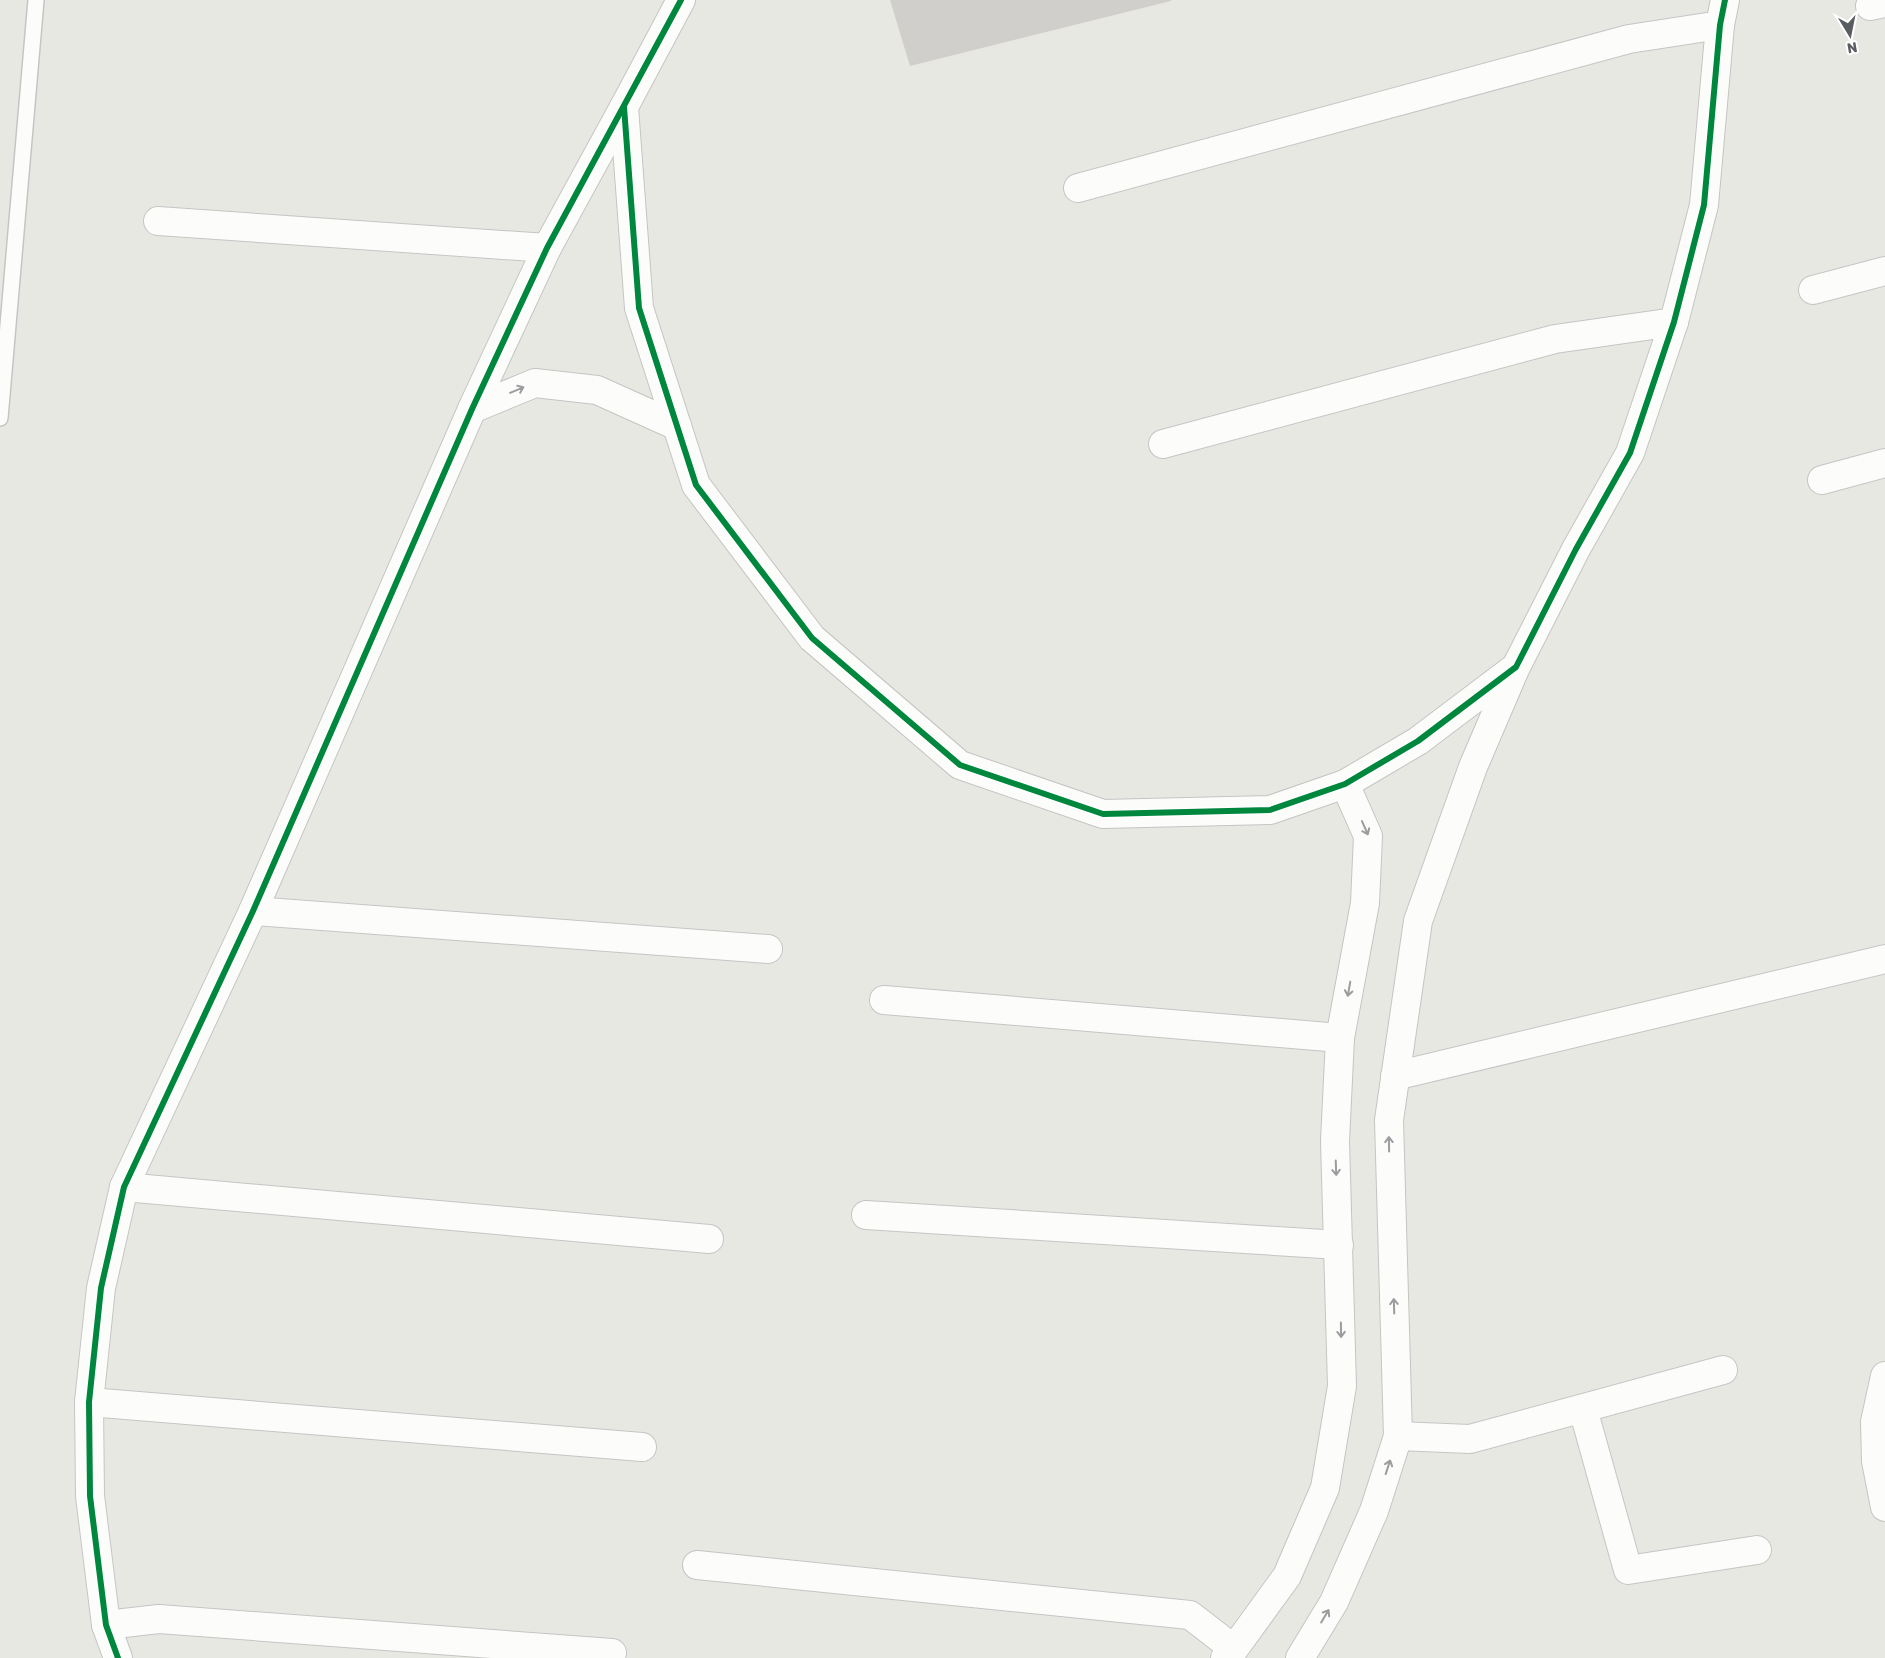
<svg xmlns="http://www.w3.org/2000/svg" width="1885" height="1658" font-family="Rubik,sans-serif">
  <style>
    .building { fill: #d0cfcc }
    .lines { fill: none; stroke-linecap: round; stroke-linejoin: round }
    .lane-casing { stroke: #c5c5c5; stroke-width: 18 }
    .street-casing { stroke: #c5c5c5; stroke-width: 30 }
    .secondary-casing { stroke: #c4c5c3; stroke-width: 30 }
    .lane { stroke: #fcfcfb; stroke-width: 15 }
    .street { stroke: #fcfcfb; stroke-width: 28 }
    .secondary { stroke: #fcfcfb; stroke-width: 28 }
    .cycleway-casing { stroke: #fff; stroke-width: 9 }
    .cycleway { stroke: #00873e; stroke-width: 6 }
    .oneway { stroke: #9a9c9e }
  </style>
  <rect width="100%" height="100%" fill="#e8e8e3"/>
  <polygon class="building" points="890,0 1171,0 1171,1 910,66"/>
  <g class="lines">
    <g class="lane-casing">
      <polyline id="lane" points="0,418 36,0"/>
    </g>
    <g class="street-casing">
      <g id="street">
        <polyline points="1870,6 1885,3"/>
        <polyline points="1078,188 1629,39 1720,25"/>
        <polyline points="158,221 547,248"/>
        <polyline points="1813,290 1885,271"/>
        <polyline points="1163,444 1555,339 1674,322"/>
        <polyline points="1822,480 1885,463"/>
        <polyline points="253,911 768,949"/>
        <polyline points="884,1000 1340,1038"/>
        <polyline points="1395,1076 1885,959"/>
        <polyline points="124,1187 709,1239"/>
        <polyline points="866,1215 1339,1245"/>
        <polyline points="1885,1376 1875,1422 1876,1461 1885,1507"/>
        <polyline points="89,1402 642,1447"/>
        <polyline points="1583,1409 1628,1570 1757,1550"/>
        <polyline points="1398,1436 1470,1439 1723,1370"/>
        <polyline points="697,1565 1190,1615 1234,1649"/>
        <polyline points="106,1625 159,1619 612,1653"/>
        <polyline points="118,1658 106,1625 90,1496 89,1402 101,1288 124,1187 253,911 472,409 547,248 624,107"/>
      </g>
    </g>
    <g class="secondary-casing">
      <g id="secondary">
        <polyline points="681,0 624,107 639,308 696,485 812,638 960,765 1103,814 1270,810 1345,784 1418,741 1516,667 1576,549 1630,453 1674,322 1704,205 1720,25 1725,0"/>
        <polyline points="472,409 535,383 597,390 677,426"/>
        <polyline points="1225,1658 1234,1649 1287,1576 1325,1488 1342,1386 1335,1141 1340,1038 1365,903 1368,836 1345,784"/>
        <polyline points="1300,1658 1334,1602 1374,1511 1398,1436 1389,1120 1418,921 1473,767 1515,669"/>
      </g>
    </g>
    <use href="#lane" class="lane"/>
    <use href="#street" class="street"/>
    <use href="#secondary" class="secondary"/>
    <g class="cycleway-casing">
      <g id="cycleway">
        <polyline points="624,107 639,308 696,485 812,638 960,765 1103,814 1270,810 1345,784 1418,741 1516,667 1576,549 1630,453 1674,322 1704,205 1720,25 1725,0"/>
        <polyline points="118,1658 106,1625 90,1496 89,1402 101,1288 124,1187 253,911 472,409 547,248 681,0"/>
      </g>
    </g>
    <use href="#cycleway" class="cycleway"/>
  </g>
  <defs><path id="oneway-shaft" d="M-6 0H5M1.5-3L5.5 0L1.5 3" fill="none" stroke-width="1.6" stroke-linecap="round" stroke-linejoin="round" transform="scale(1.25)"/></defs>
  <g class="oneway">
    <use href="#oneway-shaft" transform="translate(517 390) rotate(-23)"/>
    <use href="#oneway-shaft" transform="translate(1365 828) rotate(66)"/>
    <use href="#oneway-shaft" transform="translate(1349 989) rotate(100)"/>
    <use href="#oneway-shaft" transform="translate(1389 1144) rotate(-91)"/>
    <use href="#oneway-shaft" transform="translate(1336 1168) rotate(88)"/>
    <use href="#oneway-shaft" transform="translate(1394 1306) rotate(-92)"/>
    <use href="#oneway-shaft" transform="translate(1341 1330) rotate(89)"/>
    <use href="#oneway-shaft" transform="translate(1388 1467) rotate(-72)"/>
    <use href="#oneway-shaft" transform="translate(1325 1616) rotate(-59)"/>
  </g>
  <g transform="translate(1850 35) rotate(170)" stroke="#ffffff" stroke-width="4" paint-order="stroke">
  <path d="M0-4L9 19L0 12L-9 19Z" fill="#595c60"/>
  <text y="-8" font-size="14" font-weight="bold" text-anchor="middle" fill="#595c60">N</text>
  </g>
</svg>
